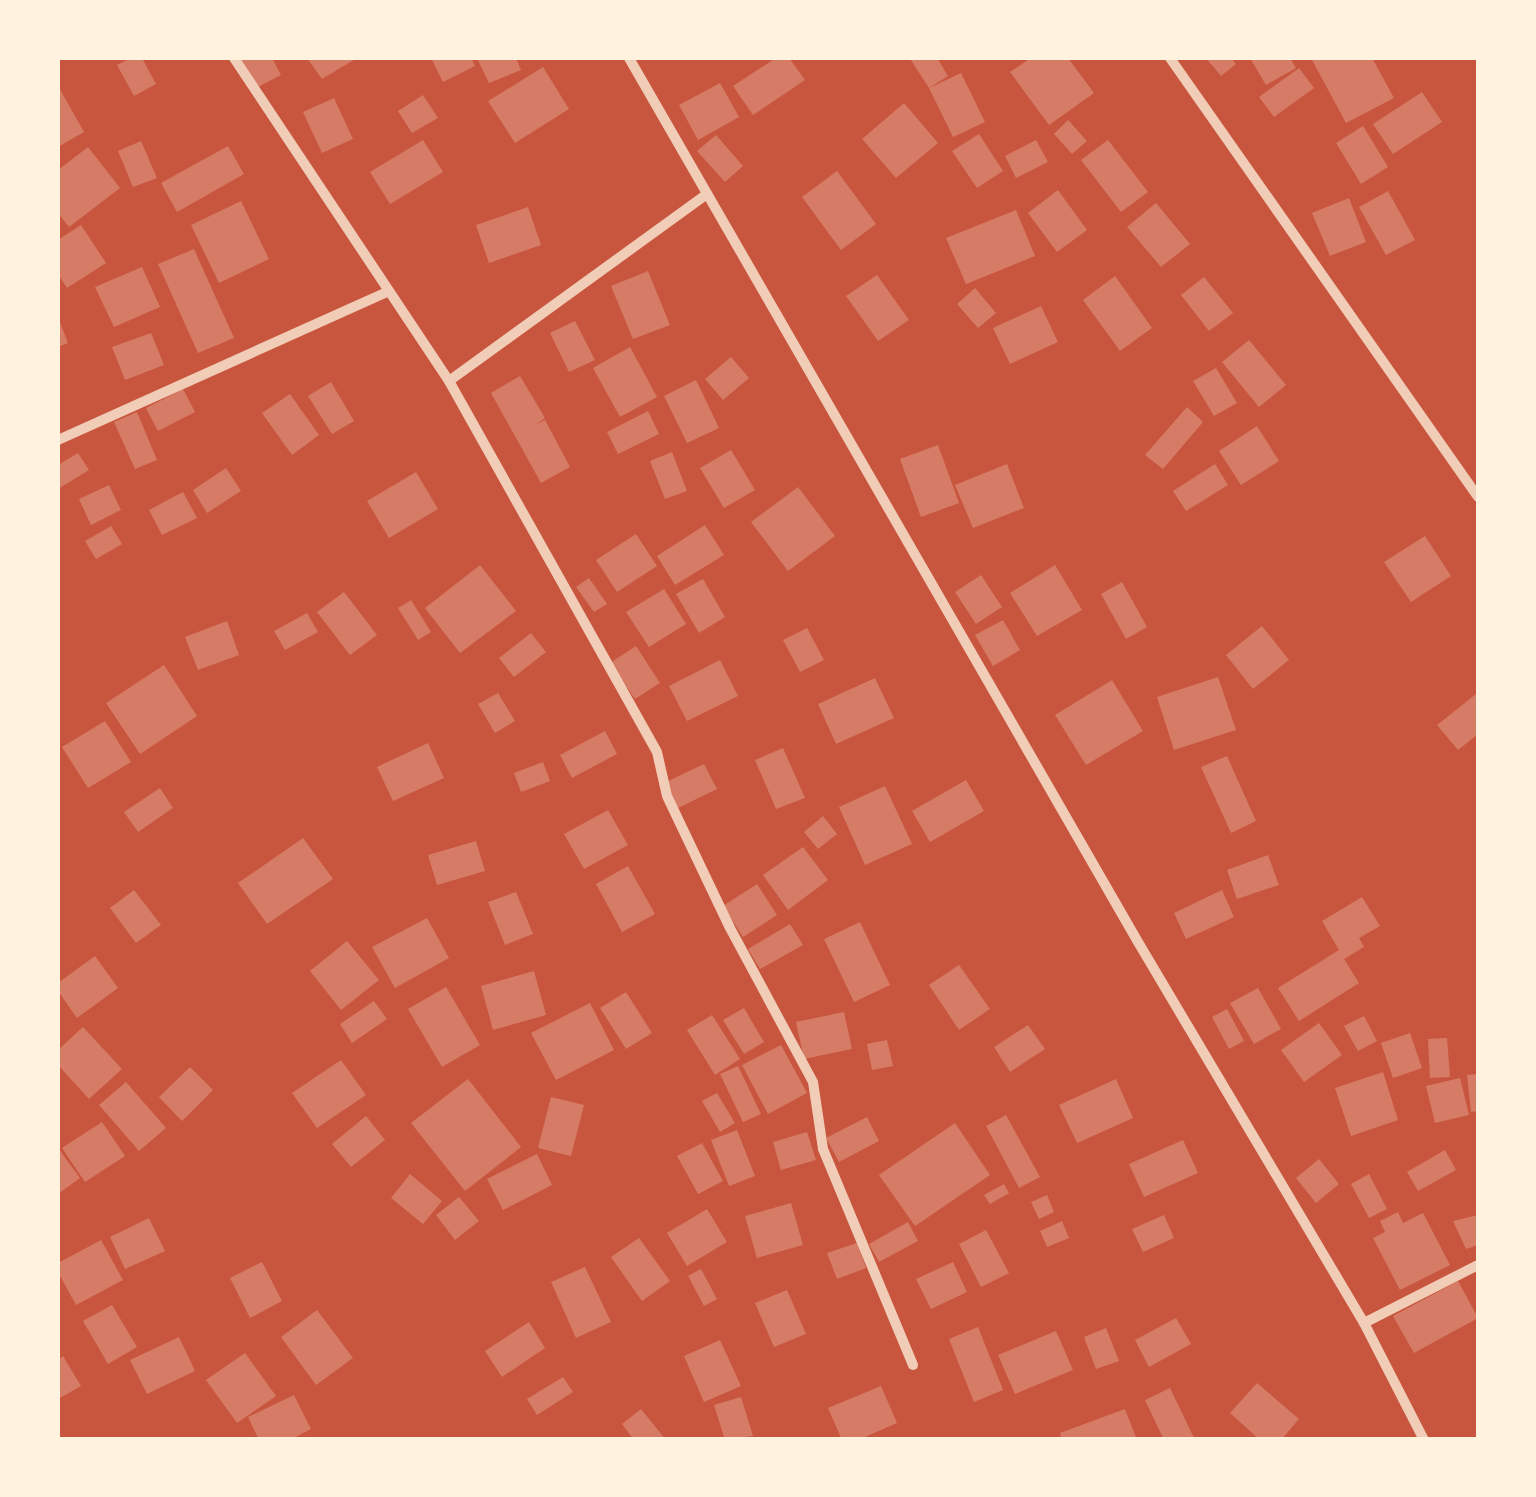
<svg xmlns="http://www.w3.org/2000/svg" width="1536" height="1497" font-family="'Archivo Narrow',sans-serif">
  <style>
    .building { fill: #d67c66 }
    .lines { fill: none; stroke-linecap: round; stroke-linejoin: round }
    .minor { stroke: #f1ccb7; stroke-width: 10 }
  </style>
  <rect width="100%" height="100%" fill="#c8553d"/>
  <g class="building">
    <polygon points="131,58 142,58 156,84 134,96 117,65"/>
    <polygon points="238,58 272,58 281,75 254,89"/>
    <polygon points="307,58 357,58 322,79"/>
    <polygon points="431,58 471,58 475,66 443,82"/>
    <polygon points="477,58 516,58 521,70 489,83"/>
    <polygon points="776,58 789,58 805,80 753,115 733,86"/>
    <polygon points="915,58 937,58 948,76 929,88 911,60"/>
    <polygon points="1031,58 1068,58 1094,93 1049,125 1010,72"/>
    <polygon points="1206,58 1231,58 1236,64 1221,76"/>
    <polygon points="1250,58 1290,58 1296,68 1266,85"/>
    <polygon points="1311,58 1372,58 1394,98 1346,123"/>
    <polygon points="543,67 569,109 515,143 488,101"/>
    <polygon points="1299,68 1314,88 1274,117 1259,97"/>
    <polygon points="961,73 985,122 953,137 929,88"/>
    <polygon points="720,83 739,117 698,140 679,105"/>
    <polygon points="58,86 84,132 58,147"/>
    <polygon points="1422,92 1442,122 1393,154 1373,124"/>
    <polygon points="423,95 438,118 412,133 398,111"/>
    <polygon points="334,98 353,139 322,153 303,112"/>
    <polygon points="904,103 938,143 896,178 862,139"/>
    <polygon points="1068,120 1087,141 1072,154 1054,134"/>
    <polygon points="1363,126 1388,167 1361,184 1336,143"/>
    <polygon points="979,134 1003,171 977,188 952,151"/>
    <polygon points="716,135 743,166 725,182 697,151"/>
    <polygon points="423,140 443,172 390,204 370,172"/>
    <polygon points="1036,140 1048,162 1016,178 1005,156"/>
    <polygon points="1108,140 1148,192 1121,212 1081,160"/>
    <polygon points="141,141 157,178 133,187 118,151"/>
    <polygon points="228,146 244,174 177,212 161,183"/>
    <polygon points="88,147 120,188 69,227 58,213 58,170"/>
    <polygon points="837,171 876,224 841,250 802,197"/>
    <polygon points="1058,190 1087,230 1057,252 1028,213"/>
    <polygon points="1388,191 1415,240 1386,255 1359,207"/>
    <polygon points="1349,198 1366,242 1330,256 1312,213"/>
    <polygon points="241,201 269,259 219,283 191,225"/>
    <polygon points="1156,203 1190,244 1161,267 1127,227"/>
    <polygon points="528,207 541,245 489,263 476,225"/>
    <polygon points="1016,210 1035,256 966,284 946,238"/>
    <polygon points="81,225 106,263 67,288 58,274 58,240"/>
    <polygon points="194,249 234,338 198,353 158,264"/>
    <polygon points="142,267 160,307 114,327 95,287"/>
    <polygon points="648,271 670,325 633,339 611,286"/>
    <polygon points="877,275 909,320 878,341 846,296"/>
    <polygon points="1115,276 1152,328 1120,351 1083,300"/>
    <polygon points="1204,277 1233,313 1209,331 1181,295"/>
    <polygon points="975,288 996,313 978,328 957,304"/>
    <polygon points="1041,306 1058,342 1010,364 993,328"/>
    <polygon points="58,317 68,343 58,347"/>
    <polygon points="575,321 595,360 569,372 550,333"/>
    <polygon points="151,333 164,365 125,380 112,347"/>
    <polygon points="1249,340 1286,385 1259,407 1222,362"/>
    <polygon points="630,347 657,397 620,417 593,368"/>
    <polygon points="731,357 749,378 723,400 705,379"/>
    <polygon points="1216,368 1237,403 1214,416 1193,381"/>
    <polygon points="520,376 545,418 535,425 545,420 570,467 541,483 491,393"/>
    <polygon points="696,380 719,428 687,443 664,396"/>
    <polygon points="331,382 354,421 332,434 308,396"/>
    <polygon points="183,389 195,412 158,431 146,408"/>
    <polygon points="290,394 319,435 292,455 262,413"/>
    <polygon points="1187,407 1203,422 1163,469 1145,455"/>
    <polygon points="648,411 659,434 618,454 607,432"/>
    <polygon points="137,412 157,460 135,469 114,422"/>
    <polygon points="1257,426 1279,461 1241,485 1219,451"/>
    <polygon points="938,445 959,503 921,517 900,459"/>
    <polygon points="731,450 755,490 724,508 700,468"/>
    <polygon points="672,452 687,491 665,499 650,461"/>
    <polygon points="78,453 89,470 58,489 58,465"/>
    <polygon points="1007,464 1024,508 973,528 955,485"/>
    <polygon points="1215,464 1228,485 1186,511 1173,491"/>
    <polygon points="226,468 241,491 207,513 193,490"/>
    <polygon points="416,472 438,509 389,538 367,501"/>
    <polygon points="109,485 121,510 91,525 79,499"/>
    <polygon points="798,487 835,536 788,571 751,522"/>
    <polygon points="183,492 197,518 162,535 149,510"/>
    <polygon points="705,525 724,555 675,585 657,556"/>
    <polygon points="111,526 122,544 96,559 85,541"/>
    <polygon points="636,534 657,566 617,592 596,560"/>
    <polygon points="1425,536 1451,576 1411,602 1384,562"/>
    <polygon points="480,565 516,611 460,653 425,608"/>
    <polygon points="1055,565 1082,610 1037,636 1010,593"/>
    <polygon points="981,575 1002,607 976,624 955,592"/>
    <polygon points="589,578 607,604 594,612 576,587"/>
    <polygon points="703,579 725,617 699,633 676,594"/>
    <polygon points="1122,582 1147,627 1126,639 1101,594"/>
    <polygon points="664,589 686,624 649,647 626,612"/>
    <polygon points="344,592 377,635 350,655 317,612"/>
    <polygon points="411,600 431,632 418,640 398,608"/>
    <polygon points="307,613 318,632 285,650 274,631"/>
    <polygon points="1003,620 1020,650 993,666 975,635"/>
    <polygon points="227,621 239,655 198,670 185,637"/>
    <polygon points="1262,626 1289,660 1253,689 1226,655"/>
    <polygon points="807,628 824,660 800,672 783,640"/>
    <polygon points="531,633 546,652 514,677 499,658"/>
    <polygon points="636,646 660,683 635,699 610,663"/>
    <polygon points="720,660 738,696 687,721 669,686"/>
    <polygon points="164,665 197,716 140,754 106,703"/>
    <polygon points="1218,677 1236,730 1174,750 1157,697"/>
    <polygon points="875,678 894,718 836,744 818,704"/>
    <polygon points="1112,680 1143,731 1086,765 1055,715"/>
    <polygon points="498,693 515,721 495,733 478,704"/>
    <polygon points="1476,694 1478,734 1458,750 1437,725"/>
    <polygon points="105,721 131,762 88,788 62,747"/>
    <polygon points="605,731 617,754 572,778 560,755"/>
    <polygon points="428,743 444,778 393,801 377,767"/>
    <polygon points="783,748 805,798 776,809 755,760"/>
    <polygon points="1227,756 1256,821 1231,833 1201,767"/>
    <polygon points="543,762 550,781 521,792 514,773"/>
    <polygon points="704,764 717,789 678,808 666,782"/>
    <polygon points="966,780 984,811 930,842 912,811"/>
    <polygon points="885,786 912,844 865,865 839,807"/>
    <polygon points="160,788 173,808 138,832 124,812"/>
    <polygon points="608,810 628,845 584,869 564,834"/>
    <polygon points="823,816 837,834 818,849 804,832"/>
    <polygon points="303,838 333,879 267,924 238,883"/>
    <polygon points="476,841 485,871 437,885 428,855"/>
    <polygon points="803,847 828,880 788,910 763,875"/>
    <polygon points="1268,855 1279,885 1237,899 1227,870"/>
    <polygon points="628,866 655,914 622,932 596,884"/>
    <polygon points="757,884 777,915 743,937 723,906"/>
    <polygon points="134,890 161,925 136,943 110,908"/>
    <polygon points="1222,890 1234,917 1186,939 1174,913"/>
    <polygon points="516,892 533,934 505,945 488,902"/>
    <polygon points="1362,897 1380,926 1359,938 1364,947 1344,959 1359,983 1299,1021 1278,988 1339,950 1322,921"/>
    <polygon points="427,918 449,958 395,988 372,947"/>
    <polygon points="860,922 890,985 854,1002 824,939"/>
    <polygon points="790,924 803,945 760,969 748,949"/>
    <polygon points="347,941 379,980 341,1010 310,971"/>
    <polygon points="95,956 118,988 77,1018 58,991 58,983"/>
    <polygon points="959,965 990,1009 959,1030 929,985"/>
    <polygon points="534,971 546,1015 493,1030 481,986"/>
    <polygon points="446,987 480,1045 442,1067 408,1009"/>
    <polygon points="1258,988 1281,1029 1254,1044 1230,1003"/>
    <polygon points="626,992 652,1033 626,1049 600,1008"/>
    <polygon points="374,1001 387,1019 352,1043 340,1024"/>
    <polygon points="590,1003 614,1050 556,1080 531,1033"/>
    <polygon points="744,1008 764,1042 744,1054 723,1020"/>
    <polygon points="1227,1009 1244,1041 1229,1049 1212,1017"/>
    <polygon points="844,1012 852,1049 804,1059 796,1022"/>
    <polygon points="712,1015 740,1059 715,1075 687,1030"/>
    <polygon points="1364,1016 1377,1041 1358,1051 1344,1026"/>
    <polygon points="1319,1023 1342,1055 1304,1082 1281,1050"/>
    <polygon points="1028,1025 1045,1049 1010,1072 994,1047"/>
    <polygon points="83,1027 122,1069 89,1099 58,1065 58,1050"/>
    <polygon points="1410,1033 1422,1068 1393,1078 1381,1043"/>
    <polygon points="1447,1038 1450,1077 1430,1078 1428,1039"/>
    <polygon points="887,1040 893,1066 872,1070 867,1044"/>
    <polygon points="781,1045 807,1093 768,1114 742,1065"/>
    <polygon points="341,1060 366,1095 317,1128 292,1093"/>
    <polygon points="738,1066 761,1114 743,1122 720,1074"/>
    <polygon points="190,1067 213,1090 182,1121 159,1097"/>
    <polygon points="1383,1072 1398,1120 1351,1136 1335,1088"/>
    <polygon points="1478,1074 1478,1111 1471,1112 1467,1075"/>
    <polygon points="1460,1078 1469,1115 1435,1123 1426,1086"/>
    <polygon points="468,1079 521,1147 465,1191 411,1123"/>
    <polygon points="1116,1079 1133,1118 1077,1143 1059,1105"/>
    <polygon points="126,1082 166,1128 139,1151 99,1105"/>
    <polygon points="717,1093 735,1123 720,1132 702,1101"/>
    <polygon points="551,1097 584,1105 571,1156 538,1148"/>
    <polygon points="1006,1115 1040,1177 1019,1188 986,1126"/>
    <polygon points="366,1116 385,1140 351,1167 332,1144"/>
    <polygon points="867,1117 879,1141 839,1162 826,1138"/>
    <polygon points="102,1122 125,1156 85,1182 62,1148"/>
    <polygon points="955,1123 990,1175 915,1226 879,1175"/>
    <polygon points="737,1130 755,1176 729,1186 711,1140"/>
    <polygon points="807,1132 816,1160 781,1170 773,1142"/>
    <polygon points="1183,1140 1198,1173 1144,1197 1129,1164"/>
    <polygon points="702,1143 723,1181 698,1194 677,1156"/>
    <polygon points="58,1148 80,1178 58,1194"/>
    <polygon points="1445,1150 1456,1170 1418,1191 1407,1172"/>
    <polygon points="537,1154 552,1185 503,1210 487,1179"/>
    <polygon points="1319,1159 1339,1184 1316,1203 1296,1178"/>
    <polygon points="410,1174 442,1201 423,1224 391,1198"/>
    <polygon points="1369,1174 1387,1209 1369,1218 1351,1184"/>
    <polygon points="1004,1184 1009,1193 990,1204 984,1195"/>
    <polygon points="1047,1195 1054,1212 1039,1219 1031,1202"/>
    <polygon points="459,1197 479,1221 455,1240 436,1215"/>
    <polygon points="791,1203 803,1245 757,1258 745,1216"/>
    <polygon points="707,1209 727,1242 687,1266 667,1233"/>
    <polygon points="1398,1212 1403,1223 1423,1213 1450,1265 1400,1290 1373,1238 1385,1232 1380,1221"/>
    <polygon points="1164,1215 1174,1238 1143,1252 1132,1229"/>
    <polygon points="1478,1215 1478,1245 1466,1249 1453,1221"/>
    <polygon points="149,1218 165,1251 125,1269 110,1237"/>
    <polygon points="1062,1221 1069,1238 1047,1247 1040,1231"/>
    <polygon points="908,1222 918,1241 879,1262 869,1244"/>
    <polygon points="986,1230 1009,1273 981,1287 959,1244"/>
    <polygon points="639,1238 670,1281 642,1301 611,1257"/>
    <polygon points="101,1240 123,1280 76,1305 58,1272 58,1263"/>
    <polygon points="857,1243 866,1268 837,1279 827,1253"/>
    <polygon points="262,1262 282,1301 250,1318 230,1278"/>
    <polygon points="953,1262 967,1292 931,1309 916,1279"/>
    <polygon points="585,1267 611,1322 576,1338 551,1282"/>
    <polygon points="701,1269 717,1299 704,1306 688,1276"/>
    <polygon points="1458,1281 1478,1318 1414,1353 1393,1316"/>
    <polygon points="787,1290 806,1334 774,1347 755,1303"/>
    <polygon points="112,1305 137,1347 108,1364 83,1321"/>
    <polygon points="317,1310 353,1358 316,1385 281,1337"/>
    <polygon points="1176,1318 1191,1344 1149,1367 1135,1340"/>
    <polygon points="529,1322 545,1348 502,1377 485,1351"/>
    <polygon points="978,1327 1003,1390 974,1402 949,1339"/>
    <polygon points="1106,1328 1119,1361 1096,1369 1084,1337"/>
    <polygon points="1056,1331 1073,1370 1015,1394 998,1355"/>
    <polygon points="179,1337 195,1371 147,1394 130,1360"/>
    <polygon points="720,1340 741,1386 704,1402 684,1356"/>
    <polygon points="245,1353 276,1396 237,1423 206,1380"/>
    <polygon points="63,1356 81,1386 60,1398 58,1360"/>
    <polygon points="563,1377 573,1392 537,1415 527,1399"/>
    <polygon points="1257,1383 1299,1419 1281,1440 1260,1440 1230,1413"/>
    <polygon points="881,1386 897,1423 858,1440 842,1440 828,1408"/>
    <polygon points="1170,1388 1195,1440 1164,1440 1145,1400"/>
    <polygon points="294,1395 311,1429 290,1440 259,1440 248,1417"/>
    <polygon points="741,1397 753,1436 725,1440 714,1405"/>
    <polygon points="641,1409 666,1440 634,1440 622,1424"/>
    <polygon points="1125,1409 1137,1440 1062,1440 1060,1433"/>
  </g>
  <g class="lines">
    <g class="minor">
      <polyline points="234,58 449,381 657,752 667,796 730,928 813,1082 823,1149 913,1365"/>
      <polyline points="629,58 1138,942 1364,1323 1424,1440"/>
      <polyline points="1170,58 1478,497"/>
      <polyline points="449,381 707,194"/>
      <polyline points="58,440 387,292"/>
      <polyline points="1364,1323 1478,1265"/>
    </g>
  </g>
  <rect width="1536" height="1497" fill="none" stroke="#fff3e0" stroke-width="120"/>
</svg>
